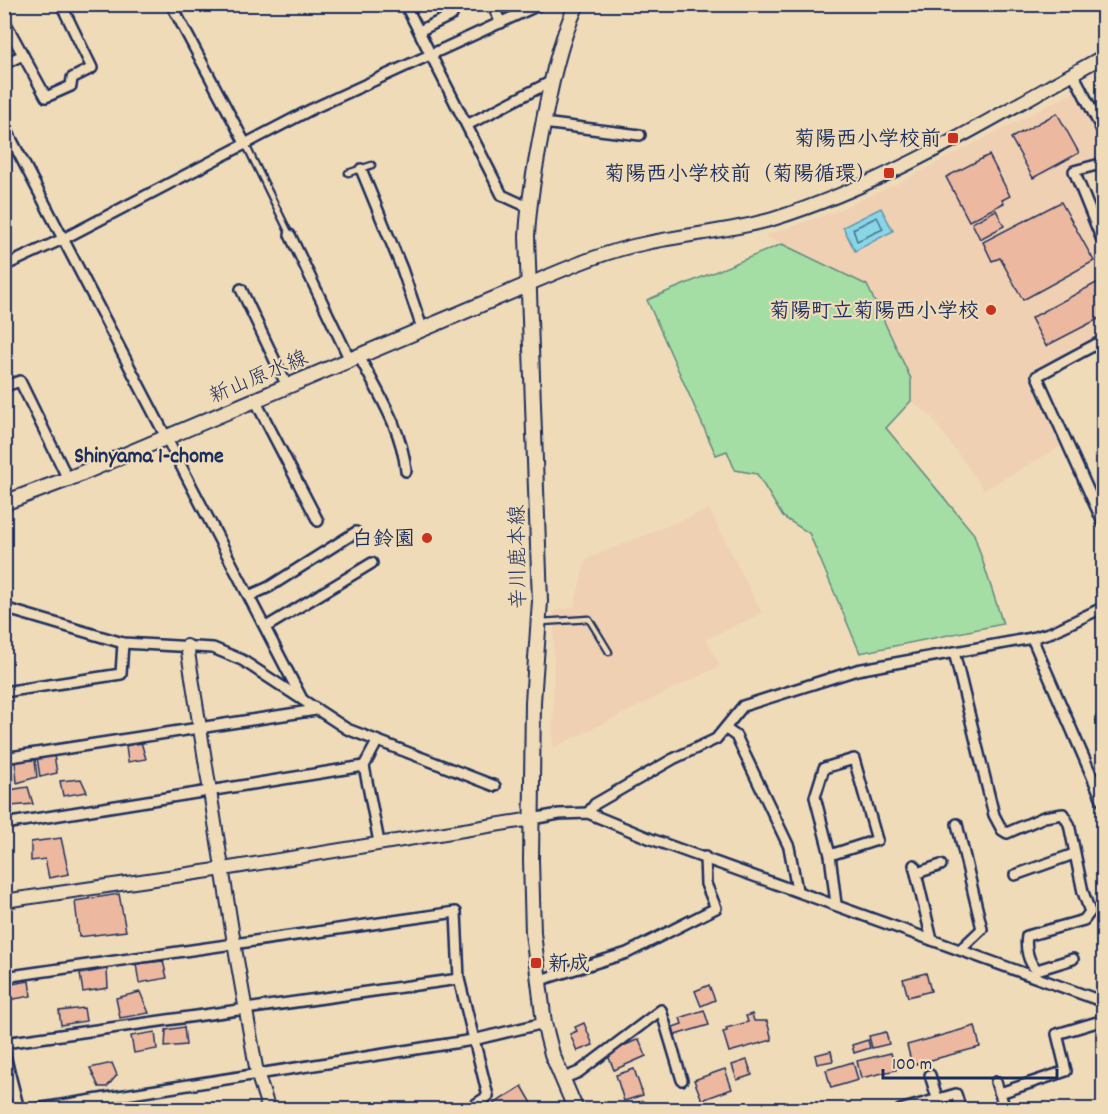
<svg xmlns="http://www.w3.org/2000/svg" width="1108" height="1114" font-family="Dekko,'Klee One',sans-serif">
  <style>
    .built { fill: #efd0b2 }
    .green { fill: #a4dea4; stroke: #608681; stroke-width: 1.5 }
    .water { fill: #89d7e6; stroke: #5d94b0; stroke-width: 1.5 }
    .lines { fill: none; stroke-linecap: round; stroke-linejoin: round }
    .shore { stroke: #477294; stroke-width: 1.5 }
    .building { fill: #edb8a0; stroke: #1b2f5e; stroke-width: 1.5 }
    .service-casing { stroke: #1b2f5e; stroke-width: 9 }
    .minor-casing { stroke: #1b2f5e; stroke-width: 14 }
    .tertiary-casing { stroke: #1b2f5e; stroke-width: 16 }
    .secondary-casing { stroke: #1b2f5e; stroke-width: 18 }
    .service { stroke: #f0dbb9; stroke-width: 4.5 }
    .minor { stroke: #f0dbb9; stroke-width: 9 }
    .tertiary { stroke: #f0dbb9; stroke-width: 12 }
    .secondary { stroke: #f0dbb9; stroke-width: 14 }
    .poi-dot { fill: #c8321e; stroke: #f0dbb9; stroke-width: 2 }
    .labels { text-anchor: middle; stroke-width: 4.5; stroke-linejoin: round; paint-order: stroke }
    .poi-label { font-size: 21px; font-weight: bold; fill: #1b2f5e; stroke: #f0dbb9; text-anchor: end }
    .street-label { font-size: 21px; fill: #1b2f5e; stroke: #f0dbb9 }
    .neighbourhood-label { font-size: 22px; font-weight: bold; fill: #1b2f5e; stroke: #f0dbb9 }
  </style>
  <rect width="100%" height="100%" fill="#f0dbb9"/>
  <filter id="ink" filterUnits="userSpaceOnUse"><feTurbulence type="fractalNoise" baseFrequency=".0167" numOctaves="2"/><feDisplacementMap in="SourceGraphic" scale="12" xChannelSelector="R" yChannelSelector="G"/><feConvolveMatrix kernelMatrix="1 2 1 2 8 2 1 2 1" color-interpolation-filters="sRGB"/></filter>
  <g filter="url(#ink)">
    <g class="built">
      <polygon points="1076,91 1103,144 1103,158 1070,170 1103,256 1104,335 1031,374 1060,447 984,490 930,415 911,401 911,379 867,285 764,236 834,212 894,185"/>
      <polygon points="709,509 762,613 706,639 720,666 553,748 554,611 574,607 586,559"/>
    </g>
    <polygon class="green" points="782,244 867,285 911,379 911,401 886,428 974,534 1003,624 860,653 809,533 783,517 757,474 735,470 727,451 716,455 647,300"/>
    <polygon class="water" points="881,208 893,231 855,251 843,227"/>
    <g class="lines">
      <polygon class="shore" points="877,217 883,229 857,241 853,229"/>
    </g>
    <g class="building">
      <polygon points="1057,113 1079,153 1033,178 1011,138"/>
      <polygon points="989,155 1010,196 1002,200 1004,203 969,221 946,177"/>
      <polygon points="1061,202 1094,261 1023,300 1000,258 992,261 983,242"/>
      <polygon points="996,210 1004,226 980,239 972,223"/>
      <polygon points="1100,281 1104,288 1104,316 1046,346 1031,318"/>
      <polygon points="141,742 146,759 128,762 126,746"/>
      <polygon points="54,755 57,773 40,777 37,757"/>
      <polygon points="15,760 35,760 37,777 17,783"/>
      <polygon points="8,766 13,781 4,782 4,767"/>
      <polygon points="81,779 87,792 63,796 60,781"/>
      <polygon points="28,787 33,804 11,806 9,790"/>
      <polygon points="61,838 69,874 49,878 45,859 31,861 31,842"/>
      <polygon points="119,894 126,931 79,937 75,901"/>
      <polygon points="4,916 8,939 4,939"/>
      <polygon points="163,961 167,978 139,983 136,964"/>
      <polygon points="107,969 108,988 83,992 80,974"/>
      <polygon points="926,973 931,991 908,997 903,979"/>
      <polygon points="29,981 31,996 9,1000 6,985"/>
      <polygon points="709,985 715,1000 701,1006 695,991"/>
      <polygon points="140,992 149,1013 120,1018 116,998"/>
      <polygon points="84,1008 86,1021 61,1025 59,1011"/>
      <polygon points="704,1010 709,1025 675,1035 673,1027 682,1024 680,1018"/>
      <polygon points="752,1014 754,1021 767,1021 772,1040 729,1052 723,1032 727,1031 726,1028 748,1022 746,1016"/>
      <polygon points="584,1023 593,1045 577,1051 570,1034 577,1031 575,1027"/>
      <polygon points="975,1026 980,1047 912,1065 907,1045"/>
      <polygon points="184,1027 186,1045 165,1047 166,1030"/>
      <polygon points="155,1032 157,1049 134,1053 131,1036"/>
      <polygon points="886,1032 889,1044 872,1048 869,1036"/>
      <polygon points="639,1039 646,1056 614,1070 607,1053"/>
      <polygon points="868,1040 870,1048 854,1053 852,1045"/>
      <polygon points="831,1051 833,1061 817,1064 815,1055"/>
      <polygon points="891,1053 896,1070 861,1078 857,1061"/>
      <polygon points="747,1060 752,1075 737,1080 732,1065"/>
      <polygon points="853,1062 858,1080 831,1088 826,1070"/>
      <polygon points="112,1063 117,1075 107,1087 99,1087 90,1068"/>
      <polygon points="634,1069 643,1095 624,1101 616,1075"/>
      <polygon points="725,1069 732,1089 702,1100 694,1080"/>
      <polygon points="522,1086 536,1110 484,1110"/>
      <polygon points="643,1101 645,1110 630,1110 628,1105"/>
    </g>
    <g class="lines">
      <g class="service-casing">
        <g id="service">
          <polyline points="246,145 290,235"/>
          <polyline points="348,173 372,165"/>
          <polyline points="541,622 589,619 609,652"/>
        </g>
      </g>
      <g class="minor-casing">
        <g id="minor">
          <polyline points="171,4 246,145"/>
          <polyline points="405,4 502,195 528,207"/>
          <polyline points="492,4 501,23"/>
          <polyline points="4,20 23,55 4,64"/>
          <polyline points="419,31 452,15 447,4"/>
          <polyline points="23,55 46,97 71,86 72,78 92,68 61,4"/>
          <polyline points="1073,73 1104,134"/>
          <polyline points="543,123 640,135"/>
          <polyline points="4,125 302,699"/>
          <polyline points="467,125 550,82"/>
          <polyline points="1104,163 1074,171 1104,245"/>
          <polyline points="361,169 402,269 422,328"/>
          <polyline points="290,235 350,360"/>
          <polyline points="4,266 65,238 312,109 541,4"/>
          <polyline points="241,289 287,386"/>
          <polyline points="1104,340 1037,376 1104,525"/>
          <path d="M359,356C378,393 402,429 406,471"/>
          <polyline points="6,386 20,381 68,479"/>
          <polyline points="255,400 318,521"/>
          <polyline points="249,596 269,587 356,532"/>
          <polyline points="4,608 123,643 213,648 242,660 347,729 495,786"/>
          <polyline points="266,627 372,563"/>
          <polyline points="1032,638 1104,804"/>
          <path d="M954,652L994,815L1002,830L1007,833L1044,817L1063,814L1069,824L1083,892L1090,912L1084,920L1027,936C1025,947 1028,963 1037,970L1073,959"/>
          <polyline points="4,692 121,674 123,643"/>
          <polyline points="1102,718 1104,718"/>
          <polyline points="726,729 736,736 789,847 797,890"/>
          <polyline points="377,742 364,766 379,842"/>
          <polyline points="4,758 316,710"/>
          <polyline points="588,813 595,804 673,759 716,739 743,706 857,670 1032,638 1052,632 1104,607"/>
          <polyline points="532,819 559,814 588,813 651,839 1104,1002"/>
          <polyline points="4,824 364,766"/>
          <polyline points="957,824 982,929 960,950"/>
          <polyline points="830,855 877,840 854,759 824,768 815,797 830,855 836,904"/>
          <polyline points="914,865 932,940"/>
          <polyline points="917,873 941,865"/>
          <polyline points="1015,875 1074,854"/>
          <polyline points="4,977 456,912 459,979 488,1096 467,1110"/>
          <polyline points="537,981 627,953 716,908 706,884 705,857"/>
          <polyline points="4,1043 459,979"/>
          <polyline points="4,1051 19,1110"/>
          <polyline points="930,1075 937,1098"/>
          <polyline points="562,1079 579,1072 661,1010 682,1080"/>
          <polyline points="996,1082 1003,1103"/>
          <polyline points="1000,1093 1066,1071 1057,1034 1104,1020"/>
          <polyline points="30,1110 473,1040 544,1023"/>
          <polyline points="900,1110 956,1094 961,1110"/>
        </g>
      </g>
      <g class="tertiary-casing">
        <g id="tertiary">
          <path d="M527,285C567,268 605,251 647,243C689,234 732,231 773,219C890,183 997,115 1104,56"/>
          <polyline points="187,646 234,943 257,1073 269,1110"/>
          <polyline points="4,901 223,869 532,819"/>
        </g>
      </g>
      <g class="secondary-casing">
        <g id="secondary">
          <polyline points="4,503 68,479 527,285"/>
          <path d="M576,1110L552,1054L544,1023L533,933L531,860L533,702L540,601L527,236C529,198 536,162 543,125C551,83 559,43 577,4"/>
        </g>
      </g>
      <use href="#service" class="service"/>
      <use href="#minor" class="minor"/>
      <use href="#tertiary" class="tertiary"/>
      <use href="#secondary" class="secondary"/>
    </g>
  </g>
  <g class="poi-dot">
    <rect x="947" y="132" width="12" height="12" rx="3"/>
    <rect x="883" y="167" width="12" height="12" rx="3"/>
    <circle cx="991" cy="310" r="6"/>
    <circle cx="427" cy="538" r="6"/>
    <rect x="530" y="957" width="12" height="12" rx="3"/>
  </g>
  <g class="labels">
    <g class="poi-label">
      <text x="941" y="145">菊陽西小学校前</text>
      <text x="877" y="180">菊陽西小学校前（菊陽循環）</text>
      <text x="979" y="317">菊陽町立菊陽西小学校</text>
      <text x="415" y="545">白鈴園</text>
      <text x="548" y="970" text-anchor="start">新成</text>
    </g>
    <g class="street-label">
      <text transform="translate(258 376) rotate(-23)" y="7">新山原水線</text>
      <text transform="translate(517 557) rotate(-91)" y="7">辛川鹿本線</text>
    </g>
    <g class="neighbourhood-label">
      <text x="149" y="462">Shinyama 1-chome</text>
    </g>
  </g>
  <rect width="1108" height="1114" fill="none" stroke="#f0dbb9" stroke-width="24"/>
  <rect x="12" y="12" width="1084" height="1090" fill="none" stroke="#1b2f5e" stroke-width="2" filter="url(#ink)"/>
  <path d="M883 1069v9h174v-9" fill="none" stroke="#1b2f5e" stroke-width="3"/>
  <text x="892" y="1069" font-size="18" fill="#1b2f5e" stroke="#f0dbb9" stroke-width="4.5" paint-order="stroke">100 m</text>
</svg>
